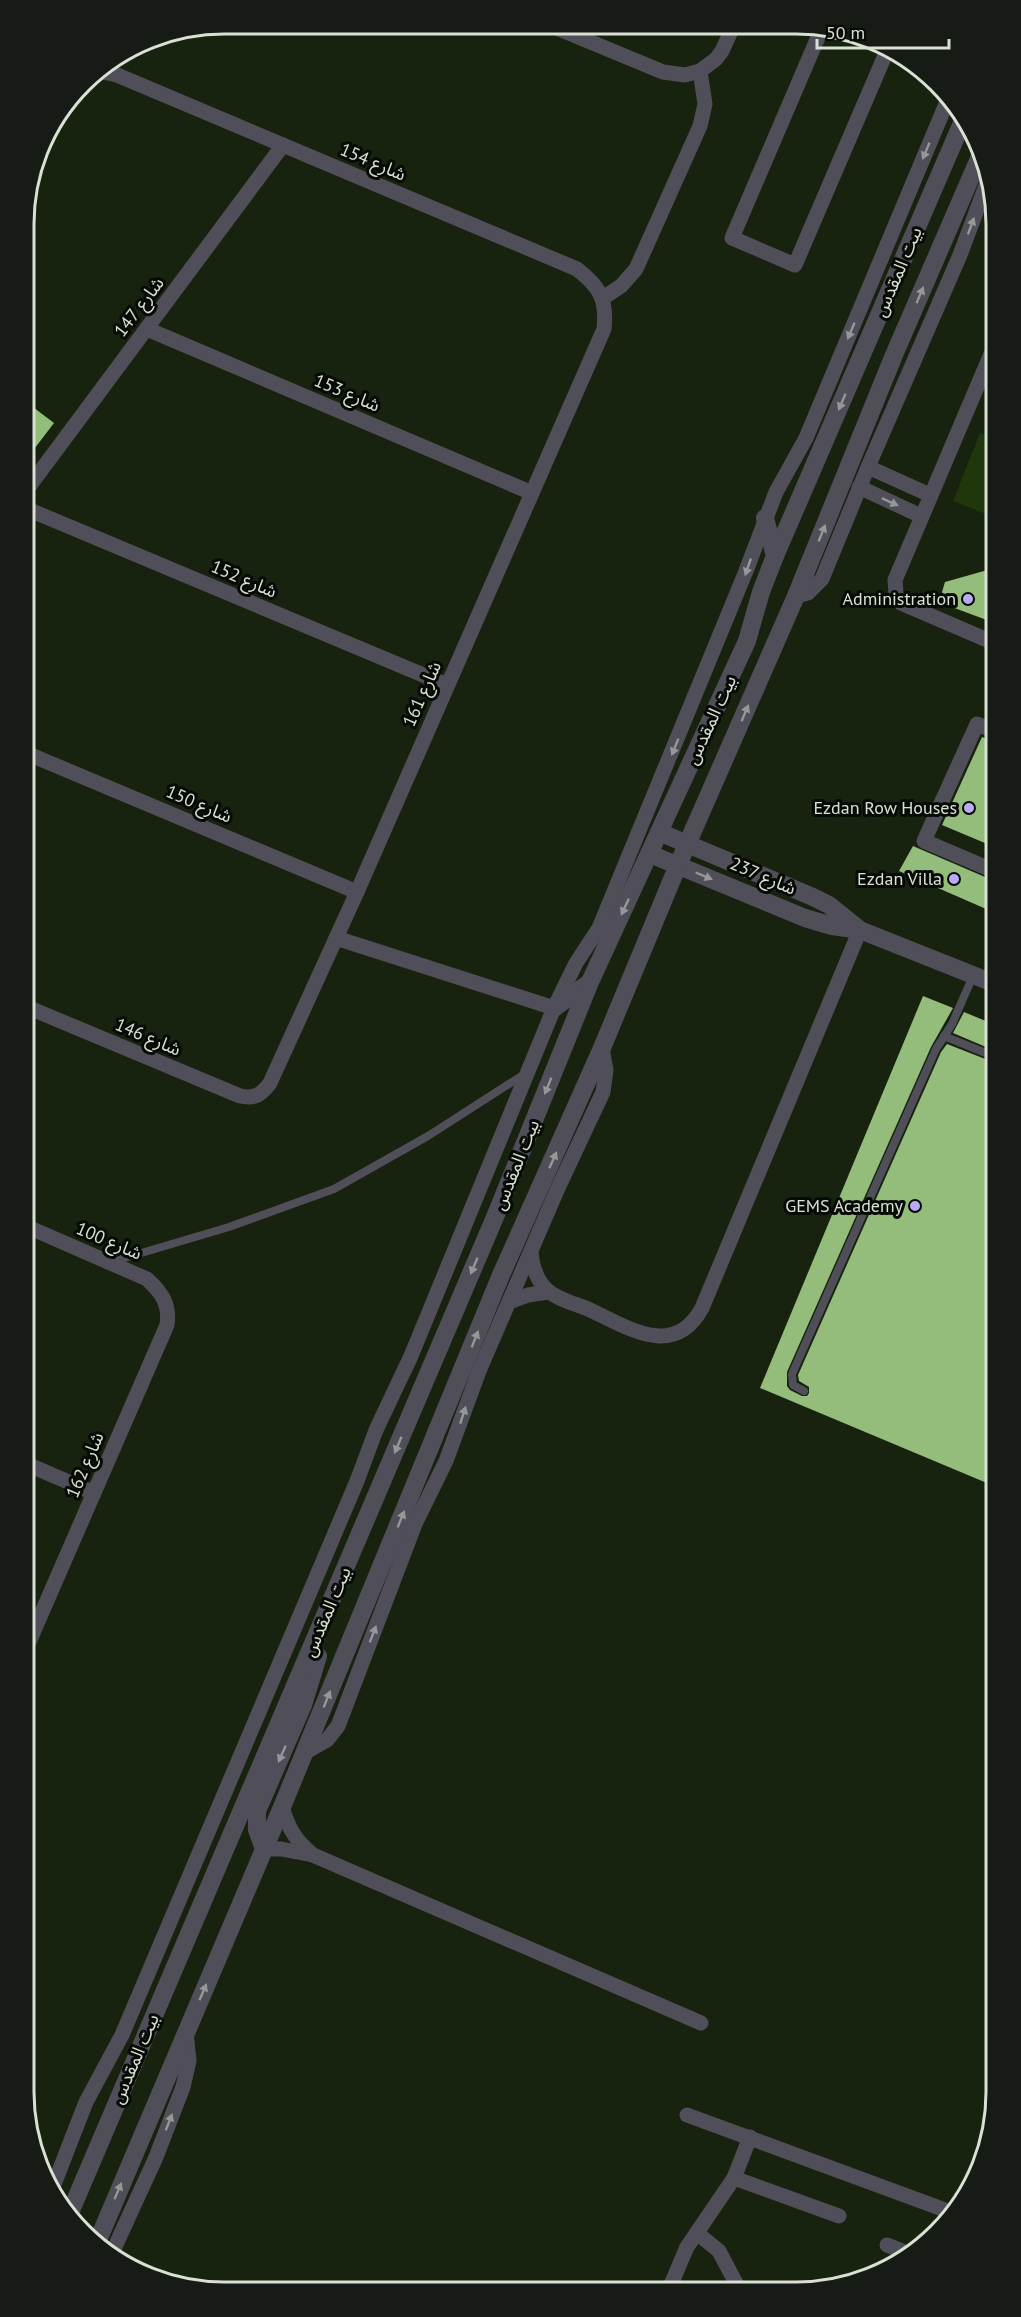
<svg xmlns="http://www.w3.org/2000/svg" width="1021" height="2317" font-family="'PT Sans','Noto Sans Arabic',sans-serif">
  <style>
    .green { fill: #1f370b }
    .building { fill: #94bc7a }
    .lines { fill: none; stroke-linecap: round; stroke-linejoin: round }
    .service { stroke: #504f59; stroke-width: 8 }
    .minor { stroke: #504f59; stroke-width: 15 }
    .tertiary { stroke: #504f59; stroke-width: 18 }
    .oneway { fill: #949896 }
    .poi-dot { fill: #b9abf7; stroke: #060a04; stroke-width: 2 }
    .labels { text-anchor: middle; stroke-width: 6; stroke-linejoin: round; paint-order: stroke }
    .street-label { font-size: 18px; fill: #d9e1d4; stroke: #060a04 }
    .poi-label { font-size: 18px; fill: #d9e1d4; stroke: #060a04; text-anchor: end }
    .rim { fill: none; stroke: #d9e1d4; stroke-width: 3 }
  </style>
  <rect width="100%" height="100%" fill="#17220f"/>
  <polygon class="green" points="980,433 991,437 991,516 953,501"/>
  <g class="building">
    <polygon points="25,401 54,423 25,461"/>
    <polygon points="991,569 992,622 949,606 942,592 945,582"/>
    <polygon points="982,737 992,741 992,846 942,825"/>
    <polygon points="913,846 992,880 993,912 899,871"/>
    <polygon points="923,996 953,1008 931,1047 787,1372 787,1386 790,1390 802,1396 807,1396 809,1393 809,1387 799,1381 798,1375 941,1052 947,1044 993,1062 994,1486 760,1388"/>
    <polygon points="964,1012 993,1024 993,1050 953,1033"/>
  </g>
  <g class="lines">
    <g class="service">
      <polyline points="944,1036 993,1056"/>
      <polyline points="111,1262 229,1227 334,1189 428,1136 523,1075"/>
      <polyline points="804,1391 793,1385 792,1374 936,1049 952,1024 973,976"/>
    </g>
    <g class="minor">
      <polyline points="552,26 663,72 685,75 700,71 716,59 722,51 733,27"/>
      <polyline points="822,28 732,238 795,265 886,53"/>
      <polyline points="603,298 621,286 636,269 700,126 705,104 700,71"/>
      <polyline points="147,329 532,493"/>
      <polyline points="991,354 895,580 896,594 901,603 992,642"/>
      <polyline points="868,467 930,495"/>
      <polyline points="859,487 921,516"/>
      <polyline points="25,492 283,145"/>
      <polyline points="25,508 447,685"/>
      <polyline points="796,596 808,593 822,579 868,467 960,255 990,175"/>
      <polyline points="992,730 977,724 924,841 992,870"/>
      <polyline points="26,753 357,892"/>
      <polyline points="336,938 554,1008"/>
      <path d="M27,1007L240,1096C255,1099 261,1095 270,1083L357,892L604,329C607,299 600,287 577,269L117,75L97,71"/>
      <path d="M28,1227L147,1279C162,1293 170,1304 167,1325L29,1642"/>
      <path d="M531,1251C532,1265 536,1279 546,1289C556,1299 576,1304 588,1309C627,1327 674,1360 702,1308L860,930"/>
      <polyline points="509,1302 528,1295 548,1292"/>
      <polyline points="29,1465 94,1493"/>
      <polyline points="304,1753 327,1740 338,1726 415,1524 446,1461 479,1371 558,1188 603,1092 606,1070 602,1048"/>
      <path d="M282,1807C288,1827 295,1840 311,1853"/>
      <polyline points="264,1849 281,1849 313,1855 701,2023"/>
      <polyline points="687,2115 956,2214"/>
      <polyline points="734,2178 839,2216"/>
      <polyline points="51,2192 86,2102 122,2035 357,1481 376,1430 411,1356 554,1008 576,963 599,928 746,571 776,492 806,438 949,97"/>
      <polyline points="697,2233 719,2251 738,2287"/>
      <polyline points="887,2245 912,2255"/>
      <polyline points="112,2253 156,2157 183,2087 189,2061 186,2032"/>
      <polyline points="670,2287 687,2247 734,2178 750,2137"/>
    </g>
    <g class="tertiary">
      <polyline points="765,518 775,556"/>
      <polyline points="659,832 813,897 829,905 860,930"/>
      <polyline points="650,854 805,918 832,926 860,930 993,983"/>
      <polyline points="554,1008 589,983"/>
      <polyline points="264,1849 257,1830 257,1811 303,1705 318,1656"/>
      <polyline points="69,2215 495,1217 590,982 747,641 761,592 775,556 965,116"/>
      <polyline points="96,2245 282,1807 501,1275 602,1048 678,865 796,596 894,355 981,154"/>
    </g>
  </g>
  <defs><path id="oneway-solid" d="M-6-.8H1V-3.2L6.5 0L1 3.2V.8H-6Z" transform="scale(1.5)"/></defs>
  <g class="oneway">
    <use href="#oneway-solid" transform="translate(926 151) rotate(113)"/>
    <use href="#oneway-solid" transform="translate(971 226) rotate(-70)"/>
    <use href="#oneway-solid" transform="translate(920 295) rotate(-67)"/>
    <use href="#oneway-solid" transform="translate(851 331) rotate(113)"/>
    <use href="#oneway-solid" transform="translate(842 402) rotate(113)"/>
    <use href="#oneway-solid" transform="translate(890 502) rotate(25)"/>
    <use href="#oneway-solid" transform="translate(822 533) rotate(-68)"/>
    <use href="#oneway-solid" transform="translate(748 567) rotate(109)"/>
    <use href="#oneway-solid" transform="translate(745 713) rotate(-67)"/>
    <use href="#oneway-solid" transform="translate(675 747) rotate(112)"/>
    <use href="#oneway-solid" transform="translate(704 876) rotate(23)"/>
    <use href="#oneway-solid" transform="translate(625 907) rotate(115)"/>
    <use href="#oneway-solid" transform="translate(548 1086) rotate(112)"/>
    <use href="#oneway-solid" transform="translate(553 1160) rotate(-66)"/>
    <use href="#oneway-solid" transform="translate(474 1266) rotate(113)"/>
    <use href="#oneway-solid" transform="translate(475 1339) rotate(-68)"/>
    <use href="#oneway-solid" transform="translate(463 1415) rotate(-72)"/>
    <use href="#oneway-solid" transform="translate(398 1445) rotate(113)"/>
    <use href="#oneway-solid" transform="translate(401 1519) rotate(-68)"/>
    <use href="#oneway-solid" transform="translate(373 1634) rotate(-69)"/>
    <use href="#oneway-solid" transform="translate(327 1699) rotate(-68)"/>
    <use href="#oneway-solid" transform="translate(282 1754) rotate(114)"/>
    <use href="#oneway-solid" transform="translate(203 1992) rotate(-67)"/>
    <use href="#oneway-solid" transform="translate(169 2122) rotate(-69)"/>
    <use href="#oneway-solid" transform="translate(118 2191) rotate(-67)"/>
  </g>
  <g class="poi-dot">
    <circle cx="968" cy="599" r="6"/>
    <circle cx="969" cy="808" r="6"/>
    <circle cx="954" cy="879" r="6"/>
    <circle cx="915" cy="1206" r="6"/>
  </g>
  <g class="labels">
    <g class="street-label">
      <text transform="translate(373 162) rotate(23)" y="6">شارع 154</text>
      <text transform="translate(898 272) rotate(-67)" y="6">بيت المقدس</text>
      <text transform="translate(139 307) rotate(-53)" y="6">شارع 147</text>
      <text transform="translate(347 393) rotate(23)" y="6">شارع 153</text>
      <text transform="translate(244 579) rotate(23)" y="6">شارع 152</text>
      <text transform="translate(422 694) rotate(-66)" y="6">شارع 161</text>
      <text transform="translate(711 720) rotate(-65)" y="6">بيت المقدس</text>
      <text transform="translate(199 804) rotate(23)" y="6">شارع 150</text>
      <text transform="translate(763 876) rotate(23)" y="6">شارع 237</text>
      <text transform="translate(148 1037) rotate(23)" y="6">شارع 146</text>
      <text transform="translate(516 1165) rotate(-68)" y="6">بيت المقدس</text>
      <text transform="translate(109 1241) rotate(23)" y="6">شارع 100</text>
      <text transform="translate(85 1465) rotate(-67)" y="6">شارع 162</text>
      <text transform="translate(327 1612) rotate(-67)" y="6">بيت المقدس</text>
      <text transform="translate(135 2059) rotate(-67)" y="6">بيت المقدس</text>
    </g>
    <g class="poi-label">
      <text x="956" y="605">Administration</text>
      <text x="957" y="814">Ezdan Row Houses</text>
      <text x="942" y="885">Ezdan Villa</text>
      <text x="903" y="1212">GEMS Academy</text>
    </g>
  </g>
  <path d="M0 0H1021V2317H0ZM224 34H796A190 190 0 0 1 986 224V2092A190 190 0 0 1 796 2282H224A190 190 0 0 1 34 2092V224A190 190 0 0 1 224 34Z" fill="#171b15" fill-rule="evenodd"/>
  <path class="rim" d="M224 34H796A190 190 0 0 1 986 224V2092A190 190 0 0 1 796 2282H224A190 190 0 0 1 34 2092V224A190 190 0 0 1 224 34Z"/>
  <path d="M817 39v9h132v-9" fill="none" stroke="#d9e1d4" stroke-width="3"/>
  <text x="826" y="39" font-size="18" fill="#d9e1d4" stroke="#060a04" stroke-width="4.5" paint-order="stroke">50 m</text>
</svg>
